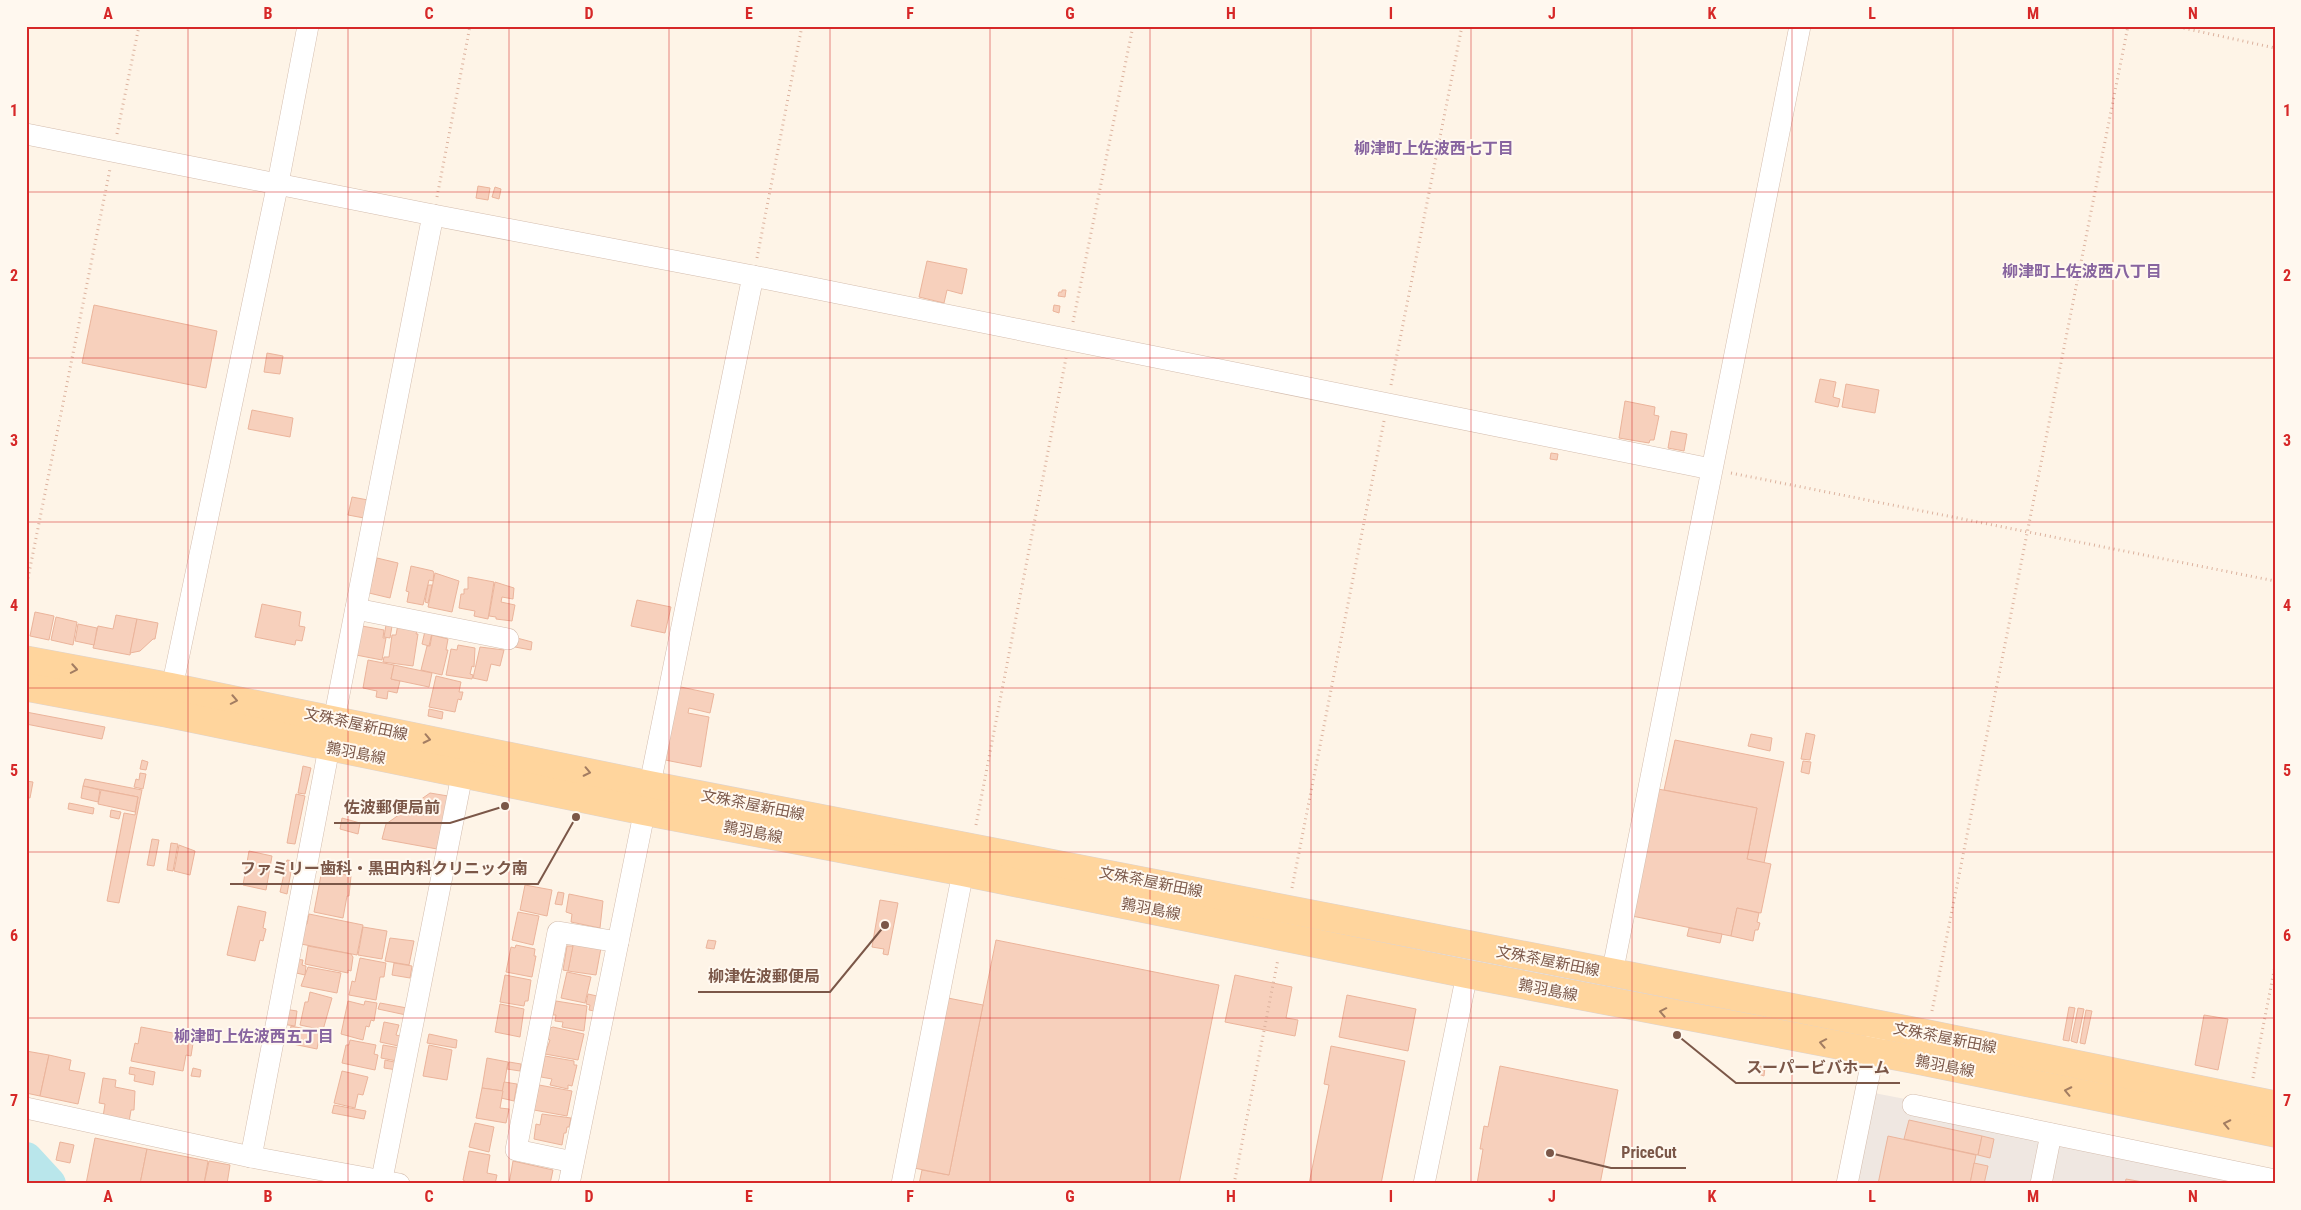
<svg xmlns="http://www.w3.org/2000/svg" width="2301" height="1210" font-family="'Roboto Condensed','Noto Sans JP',sans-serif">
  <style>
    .industrial { fill: #efe7e1 }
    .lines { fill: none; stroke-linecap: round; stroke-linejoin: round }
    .river { stroke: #b9e6eb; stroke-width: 34 }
    .building { fill: #f7d0bc; stroke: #ebb49b }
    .minor-casing { stroke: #d4bdae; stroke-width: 22 }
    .major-casing { stroke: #ddd3cf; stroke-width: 29 }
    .path { stroke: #dcb29e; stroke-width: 3; stroke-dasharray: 1 4; stroke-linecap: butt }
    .minor { stroke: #fff; stroke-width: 21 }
    .major { stroke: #ffd59d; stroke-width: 28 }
    .oneway { stroke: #a37d62 }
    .grid { fill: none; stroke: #d62828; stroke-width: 1; stroke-opacity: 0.55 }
    .labels { text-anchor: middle; stroke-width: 4; stroke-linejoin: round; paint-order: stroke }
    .street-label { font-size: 15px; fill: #7b5748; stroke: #fff8ef }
    .neighbourhood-label { font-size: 16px; font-weight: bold; fill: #87649f; stroke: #fff8ef }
    .leader { fill: none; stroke: #7b5748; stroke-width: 2 }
    .callout-dot { fill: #7b5748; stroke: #fff8ef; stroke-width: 2 }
    .callout-label { font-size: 16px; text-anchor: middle; font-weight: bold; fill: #7b5748; stroke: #fff8ef; stroke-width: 4; stroke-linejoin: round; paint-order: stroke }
    .neatline { fill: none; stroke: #d62828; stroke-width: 2 }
    .grid-label { font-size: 16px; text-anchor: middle; font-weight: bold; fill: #d62828 }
  </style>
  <rect width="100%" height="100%" fill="#fef4e7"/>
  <polygon class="industrial" points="1874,1093 2275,1170 2275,1184 1856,1184"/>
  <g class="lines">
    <polyline class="river" points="26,1159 49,1184"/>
  </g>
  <g class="building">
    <polygon points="478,186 490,188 488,200 476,198"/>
    <polygon points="495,187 501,189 499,199 492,197"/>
    <polygon points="927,261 967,269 962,294 947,290 944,303 919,297"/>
    <polygon points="1062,290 1066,290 1065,297 1058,296 1059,292 1062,292"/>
    <polygon points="94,305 217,331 206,388 82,363"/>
    <polygon points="1054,305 1060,306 1059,313 1053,311"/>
    <polygon points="267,353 283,356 280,374 264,372"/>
    <polygon points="1820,379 1836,382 1833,397 1840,399 1838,407 1815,402"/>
    <polygon points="1846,384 1879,390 1875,413 1842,407"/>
    <polygon points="1625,401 1655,407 1654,415 1659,416 1654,440 1650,440 1649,443 1619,438"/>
    <polygon points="252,410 293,418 290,437 248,429"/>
    <polygon points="1671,431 1687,434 1684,451 1668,448"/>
    <polygon points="1551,453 1558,454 1557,460 1550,459"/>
    <polygon points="352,497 368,500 364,518 348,515"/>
    <polygon points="377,558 398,563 390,598 369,593"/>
    <polygon points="411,566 433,571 434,573 433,581 429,580 423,605 407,602 409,592 406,591"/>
    <polygon points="435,573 459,581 452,612 428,607"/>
    <polygon points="468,577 494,582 488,619 474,616 475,611 459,608 461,594 464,594 464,589 468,589"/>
    <polygon points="495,582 514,588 513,599 502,597 501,602 515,605 512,621 496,619 496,617 489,616"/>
    <polygon points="428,585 432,585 428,603 425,602"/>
    <polygon points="637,600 671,607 665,633 631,626"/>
    <polygon points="262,604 301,612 299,626 305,627 302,641 296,640 295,645 255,637"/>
    <polygon points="35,612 54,616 49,640 30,636"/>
    <polygon points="116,615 137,619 130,655 93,648 98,626 113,629"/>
    <polygon points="56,617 77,622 73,645 51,640"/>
    <polygon points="137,619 158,623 155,639 153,639 140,651 130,653"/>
    <polygon points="78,624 97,628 94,645 75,641"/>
    <polygon points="398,624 418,627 416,634 418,634 413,666 383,662 384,657 389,657 392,635 396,635"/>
    <polygon points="386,625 392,626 390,638 384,637"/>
    <polygon points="362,626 384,630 383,638 386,638 382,660 356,655"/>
    <polygon points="425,631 432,633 429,646 422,644"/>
    <polygon points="432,635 448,639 446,650 448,650 442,675 421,670 427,646 430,646"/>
    <polygon points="517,638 532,642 531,650 515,647"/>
    <polygon points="458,645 475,648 474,667 472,666 470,674 473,675 472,679 446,675 451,649 457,650"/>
    <polygon points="480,647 504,650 500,666 491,664 487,681 473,678"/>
    <polygon points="368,660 394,665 391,679 400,681 397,693 388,691 387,699 376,697 377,691 363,688"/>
    <polygon points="394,665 432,673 429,687 391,679"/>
    <polygon points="436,676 461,682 459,692 463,692 461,700 458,699 455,712 429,707"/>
    <polygon points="676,686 714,694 710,713 689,708 688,713 709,717 701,767 660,759"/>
    <polygon points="429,709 443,712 442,719 428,716"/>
    <polygon points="26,712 105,727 102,739 26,724"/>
    <polygon points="1806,733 1815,735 1810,760 1801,759"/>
    <polygon points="1751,734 1772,738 1770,751 1748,746"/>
    <polygon points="1675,740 1784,762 1764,863 1747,859 1757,808 1664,790"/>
    <polygon points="142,760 148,762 146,770 140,769"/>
    <polygon points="1803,761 1811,762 1809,774 1801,772"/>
    <polygon points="303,766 311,768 305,794 298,793"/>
    <polygon points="140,773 146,774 143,789 134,787 136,779 139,780"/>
    <polygon points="85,779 142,790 119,903 107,901 124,813 135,815 138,797 83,786"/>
    <polygon points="26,781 33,782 30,798 26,797"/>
    <polygon points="83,786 100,790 98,802 81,798"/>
    <polygon points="1658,789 1757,808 1747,859 1771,864 1761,913 1737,908 1731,936 1632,916"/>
    <polygon points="101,790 138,797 135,812 98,804"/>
    <polygon points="430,793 448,796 437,849 382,839 386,824"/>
    <polygon points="296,794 305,796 295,844 287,843"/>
    <polygon points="69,803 94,808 93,814 68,809"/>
    <polygon points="111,810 121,812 119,819 110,817"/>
    <polygon points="342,818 360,823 358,834 340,829"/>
    <polygon points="152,839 159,840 154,866 147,865"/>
    <polygon points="171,843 178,844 173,871 167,870"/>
    <polygon points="179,845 195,851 190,875 174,871"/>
    <polygon points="249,851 272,856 266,890 243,885"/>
    <polygon points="287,860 293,861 287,894 280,892"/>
    <polygon points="322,870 351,876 349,896 347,896 343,918 314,912"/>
    <polygon points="525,885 552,890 547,916 520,910"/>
    <polygon points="558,892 564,893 562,905 555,904"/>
    <polygon points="569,894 603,901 600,928 571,922 572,914 566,912"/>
    <polygon points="880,900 898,903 888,955 883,954 884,949 872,947"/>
    <polygon points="238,906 266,912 263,928 266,929 263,941 260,940 255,961 227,955"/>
    <polygon points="1737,908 1759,913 1757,922 1760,923 1758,930 1755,930 1753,941 1731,936"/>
    <polygon points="518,912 539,916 533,945 512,940"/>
    <polygon points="309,914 363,925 357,955 296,943 300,923 307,924"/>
    <polygon points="363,927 387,931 382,959 358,955"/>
    <polygon points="1689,928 1722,934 1720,943 1687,936"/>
    <polygon points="390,938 414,941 409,965 385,961"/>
    <polygon points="708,940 716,941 714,949 706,948"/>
    <polygon points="996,940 1219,985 1179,1184 919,1184 922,1170 949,1175"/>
    <polygon points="573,944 601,948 596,975 568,971"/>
    <polygon points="516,945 535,949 534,956 536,956 532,977 506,972 511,947 515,948"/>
    <polygon points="308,946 351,954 353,957 351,971 348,970 348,973 305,964"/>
    <polygon points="567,946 573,946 568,971 563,970"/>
    <polygon points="360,958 386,963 384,977 380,977 376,1000 349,995 352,981 355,982"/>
    <polygon points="294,959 303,960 302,965 306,966 305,975 292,972"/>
    <polygon points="394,963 412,966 410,978 392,975"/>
    <polygon points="308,967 341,973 337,993 301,986"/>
    <polygon points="567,972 591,977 585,1003 561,998"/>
    <polygon points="505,975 531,980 528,1001 525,1001 524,1006 500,1002"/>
    <polygon points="1235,975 1292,987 1286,1018 1298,1020 1295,1036 1225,1022"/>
    <polygon points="310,992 332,998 323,1030 300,1025 305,1002 308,1002"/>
    <polygon points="588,994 597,996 594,1011 589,1010 590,1005 586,1004"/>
    <polygon points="1347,995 1416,1009 1408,1051 1339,1037"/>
    <polygon points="943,997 983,1005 949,1175 909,1167"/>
    <polygon points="348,1001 364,1005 365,1001 377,1003 374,1021 371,1020 369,1027 366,1026 363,1040 341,1034"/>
    <polygon points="556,1001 587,1006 584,1031 562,1027 563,1022 555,1021 556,1015 553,1015"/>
    <polygon points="380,1003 407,1008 406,1015 378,1009"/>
    <polygon points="500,1004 524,1009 520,1037 495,1032"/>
    <polygon points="2069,1007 2075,1008 2069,1041 2063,1040"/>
    <polygon points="2078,1008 2084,1009 2077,1043 2071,1041"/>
    <polygon points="284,1009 297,1011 295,1026 282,1024"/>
    <polygon points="2086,1010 2092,1011 2085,1044 2080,1043"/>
    <polygon points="2204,1015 2228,1019 2218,1070 2195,1065"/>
    <polygon points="384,1022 399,1025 396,1035 405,1037 403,1047 380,1042"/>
    <polygon points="291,1026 320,1032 317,1049 288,1043"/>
    <polygon points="141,1027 194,1037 191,1056 186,1055 183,1071 131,1061 135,1043 138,1044"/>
    <polygon points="553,1027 584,1034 578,1060 545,1054 550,1040 548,1039 550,1028"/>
    <polygon points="429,1034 457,1040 456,1048 427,1043"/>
    <polygon points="350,1040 376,1045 374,1054 378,1055 375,1070 342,1063 346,1045 349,1045"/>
    <polygon points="383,1045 400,1048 397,1061 381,1058"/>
    <polygon points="429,1045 452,1050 447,1080 423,1076"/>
    <polygon points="1331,1046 1405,1061 1381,1184 1309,1184 1329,1085 1324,1084"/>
    <polygon points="26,1051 49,1055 40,1096 26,1093"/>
    <polygon points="49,1055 71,1060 69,1070 85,1073 78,1104 40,1096"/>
    <polygon points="545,1056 574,1061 574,1065 577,1065 572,1086 568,1085 568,1089 550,1085 552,1079 541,1077"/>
    <polygon points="487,1058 508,1062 503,1091 482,1088"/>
    <polygon points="385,1060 399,1063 397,1070 384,1068"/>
    <polygon points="509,1062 521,1064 520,1071 507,1069"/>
    <polygon points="1500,1066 1618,1090 1600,1184 1477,1184 1483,1149 1480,1149 1484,1126 1488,1127"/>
    <polygon points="1759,1066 1765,1067 1764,1076 1758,1074"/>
    <polygon points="130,1067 155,1072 153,1085 134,1081 135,1075 129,1074"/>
    <polygon points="193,1068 201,1070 200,1077 191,1076"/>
    <polygon points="342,1071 368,1077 363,1095 358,1094 355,1108 334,1103"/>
    <polygon points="103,1078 116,1080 115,1087 135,1091 134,1110 131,1110 129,1122 103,1117 105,1104 99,1103"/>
    <polygon points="504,1082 517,1084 514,1101 501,1098"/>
    <polygon points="539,1085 572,1091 567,1116 534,1110"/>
    <polygon points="482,1088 503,1091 500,1108 509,1109 506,1123 476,1118"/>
    <polygon points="334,1105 366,1111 364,1119 332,1113"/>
    <polygon points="542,1114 571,1118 569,1127 567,1127 566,1133 564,1133 562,1145 534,1139 536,1124 540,1125"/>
    <polygon points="1909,1120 1982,1136 1978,1155 1904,1139"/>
    <polygon points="475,1123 494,1127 489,1152 469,1147"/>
    <polygon points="1888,1136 1976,1155 1970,1184 1878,1184"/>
    <polygon points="1982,1136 1994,1139 1990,1158 1978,1155"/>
    <polygon points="95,1138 147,1149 140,1184 86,1184"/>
    <polygon points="60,1142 74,1145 70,1163 56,1160"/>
    <polygon points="147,1149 208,1161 204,1184 140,1184"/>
    <polygon points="469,1151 490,1155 487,1173 497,1175 495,1184 470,1184 463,1180"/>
    <polygon points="209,1161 230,1165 227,1184 204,1184"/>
    <polygon points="513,1161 553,1170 550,1184 509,1184"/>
    <polygon points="1974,1163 1988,1166 1984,1184 1970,1184"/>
    <polygon points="2126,1179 2154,1184 2125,1184"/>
  </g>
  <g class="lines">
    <g class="minor-casing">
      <g id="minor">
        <polyline points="26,134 433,215 753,276 1711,469"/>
        <polyline points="356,609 508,639"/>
        <polyline points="169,702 278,183 308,26"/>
        <polyline points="334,720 433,215"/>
        <polyline points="1612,974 1800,26"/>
        <polyline points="1913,1105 2275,1180"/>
        <polyline points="26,1108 251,1157 399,1184"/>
        <polyline points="251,1157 329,748"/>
        <polyline points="573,1162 516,1150 558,932 618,942"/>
        <polyline points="381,1184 462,775"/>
        <polyline points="569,1184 753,276"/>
        <polyline points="902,1184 963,872"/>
        <polyline points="1424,1184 1467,974"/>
        <polyline points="1847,1184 1879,1026"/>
        <polyline points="2041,1184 2051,1134"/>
      </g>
    </g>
    <g class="major-casing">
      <g id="major">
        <polyline points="26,660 171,687 649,785 1928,1034 2275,1105"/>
        <polyline points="26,687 166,713 644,811 963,872 1467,974 1922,1061 2275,1133"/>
      </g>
    </g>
    <g class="path">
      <polyline points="2174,26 2275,48"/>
      <polyline points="117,134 139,26"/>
      <polyline points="437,197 470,26"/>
      <polyline points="757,258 802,26"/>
      <polyline points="1073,322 1133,26"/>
      <polyline points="1391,385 1462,26"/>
      <polyline points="1731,473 2275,581"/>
      <polyline points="26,588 110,169"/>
      <polyline points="976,825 1066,358"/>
      <polyline points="1292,888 1384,421"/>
      <polyline points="1932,1011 2128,26"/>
      <polyline points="2253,1078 2275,966"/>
      <polyline points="1234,1184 1278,959"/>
    </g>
    <use href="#minor" class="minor"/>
    <use href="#major" class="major"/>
  </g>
  <defs><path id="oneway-chevron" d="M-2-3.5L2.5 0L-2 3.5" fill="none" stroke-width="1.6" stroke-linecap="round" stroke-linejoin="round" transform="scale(1.25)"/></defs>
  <g class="oneway">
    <use href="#oneway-chevron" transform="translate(74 669) rotate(10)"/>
    <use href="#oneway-chevron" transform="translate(234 700) rotate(11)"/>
    <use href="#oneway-chevron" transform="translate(427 739) rotate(12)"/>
    <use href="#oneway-chevron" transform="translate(587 772) rotate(12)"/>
    <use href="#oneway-chevron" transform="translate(1663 1012) rotate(-169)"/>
    <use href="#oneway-chevron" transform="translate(1823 1043) rotate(-169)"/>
    <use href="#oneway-chevron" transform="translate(2068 1091) rotate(-168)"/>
    <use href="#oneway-chevron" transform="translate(2227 1124) rotate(-168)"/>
  </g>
  <path class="grid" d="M188,26V1184M348,26V1184M509,26V1184M669,26V1184M830,26V1184M990,26V1184M1150,26V1184M1311,26V1184M1471,26V1184M1632,26V1184M1792,26V1184M1953,26V1184M2113,26V1184M26,192H2275M26,358H2275M26,522H2275M26,688H2275M26,852H2275M26,1018H2275"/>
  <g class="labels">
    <g class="street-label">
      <text transform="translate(356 724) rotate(12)" y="5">文殊茶屋新田線</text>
      <text transform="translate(356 753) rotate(11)" y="5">鶉羽島線</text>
      <text transform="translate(753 805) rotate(11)" y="5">文殊茶屋新田線</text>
      <text transform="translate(753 832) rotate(11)" y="5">鶉羽島線</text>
      <text transform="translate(1151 882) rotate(11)" y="5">文殊茶屋新田線</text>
      <text transform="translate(1151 909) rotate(11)" y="5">鶉羽島線</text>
      <text transform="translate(1548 961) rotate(11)" y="5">文殊茶屋新田線</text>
      <text transform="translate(1548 990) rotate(11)" y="5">鶉羽島線</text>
      <text transform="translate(1945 1038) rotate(11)" y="5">文殊茶屋新田線</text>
      <text transform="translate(1945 1066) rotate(11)" y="5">鶉羽島線</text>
    </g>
    <g class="neighbourhood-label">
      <text x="1434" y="154">柳津町上佐波西七丁目</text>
      <text x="2082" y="277">柳津町上佐波西八丁目</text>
      <text x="254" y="1042">柳津町上佐波西五丁目</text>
    </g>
  </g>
  <path class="leader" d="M505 806L450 823H334M576 817L538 884H230M885 925L830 992H698M1677 1035L1736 1083H1900M1550 1153L1611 1168H1686"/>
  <g class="callout-dot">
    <circle cx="505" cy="806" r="5"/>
    <circle cx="576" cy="817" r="5"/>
    <circle cx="885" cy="925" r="5"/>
    <circle cx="1677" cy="1035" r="5"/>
    <circle cx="1550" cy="1153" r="5"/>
  </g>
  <g class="callout-label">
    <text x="392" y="813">佐波郵便局前</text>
    <text x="384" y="874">ファミリー歯科・黒田内科クリニック南</text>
    <text x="764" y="982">柳津佐波郵便局</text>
    <text x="1818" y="1073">スーパービバホーム</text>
    <text x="1649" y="1158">PriceCut</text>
  </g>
  <rect width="2301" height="1210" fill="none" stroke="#fff8ef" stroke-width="55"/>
  <rect x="28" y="28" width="2246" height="1154" class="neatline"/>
  <g class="grid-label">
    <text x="108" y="19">A</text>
    <text x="268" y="19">B</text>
    <text x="429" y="19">C</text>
    <text x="589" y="19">D</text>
    <text x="749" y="19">E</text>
    <text x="910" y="19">F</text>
    <text x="1070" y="19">G</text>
    <text x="1231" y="19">H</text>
    <text x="1391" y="19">I</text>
    <text x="1552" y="19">J</text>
    <text x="1712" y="19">K</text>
    <text x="1872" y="19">L</text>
    <text x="2033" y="19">M</text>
    <text x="2193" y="19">N</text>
    <text x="14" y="116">1</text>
    <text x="2287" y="116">1</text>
    <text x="14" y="281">2</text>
    <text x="2287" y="281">2</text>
    <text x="14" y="446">3</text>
    <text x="2287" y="446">3</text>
    <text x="14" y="611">4</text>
    <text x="2287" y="611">4</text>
    <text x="14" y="776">5</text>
    <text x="2287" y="776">5</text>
    <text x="14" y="941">6</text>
    <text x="2287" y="941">6</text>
    <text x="14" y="1106">7</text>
    <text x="2287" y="1106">7</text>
    <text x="108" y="1202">A</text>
    <text x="268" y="1202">B</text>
    <text x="429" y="1202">C</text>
    <text x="589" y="1202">D</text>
    <text x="749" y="1202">E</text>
    <text x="910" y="1202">F</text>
    <text x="1070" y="1202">G</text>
    <text x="1231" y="1202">H</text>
    <text x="1391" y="1202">I</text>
    <text x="1552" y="1202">J</text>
    <text x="1712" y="1202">K</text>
    <text x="1872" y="1202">L</text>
    <text x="2033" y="1202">M</text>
    <text x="2193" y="1202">N</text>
  </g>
</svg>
